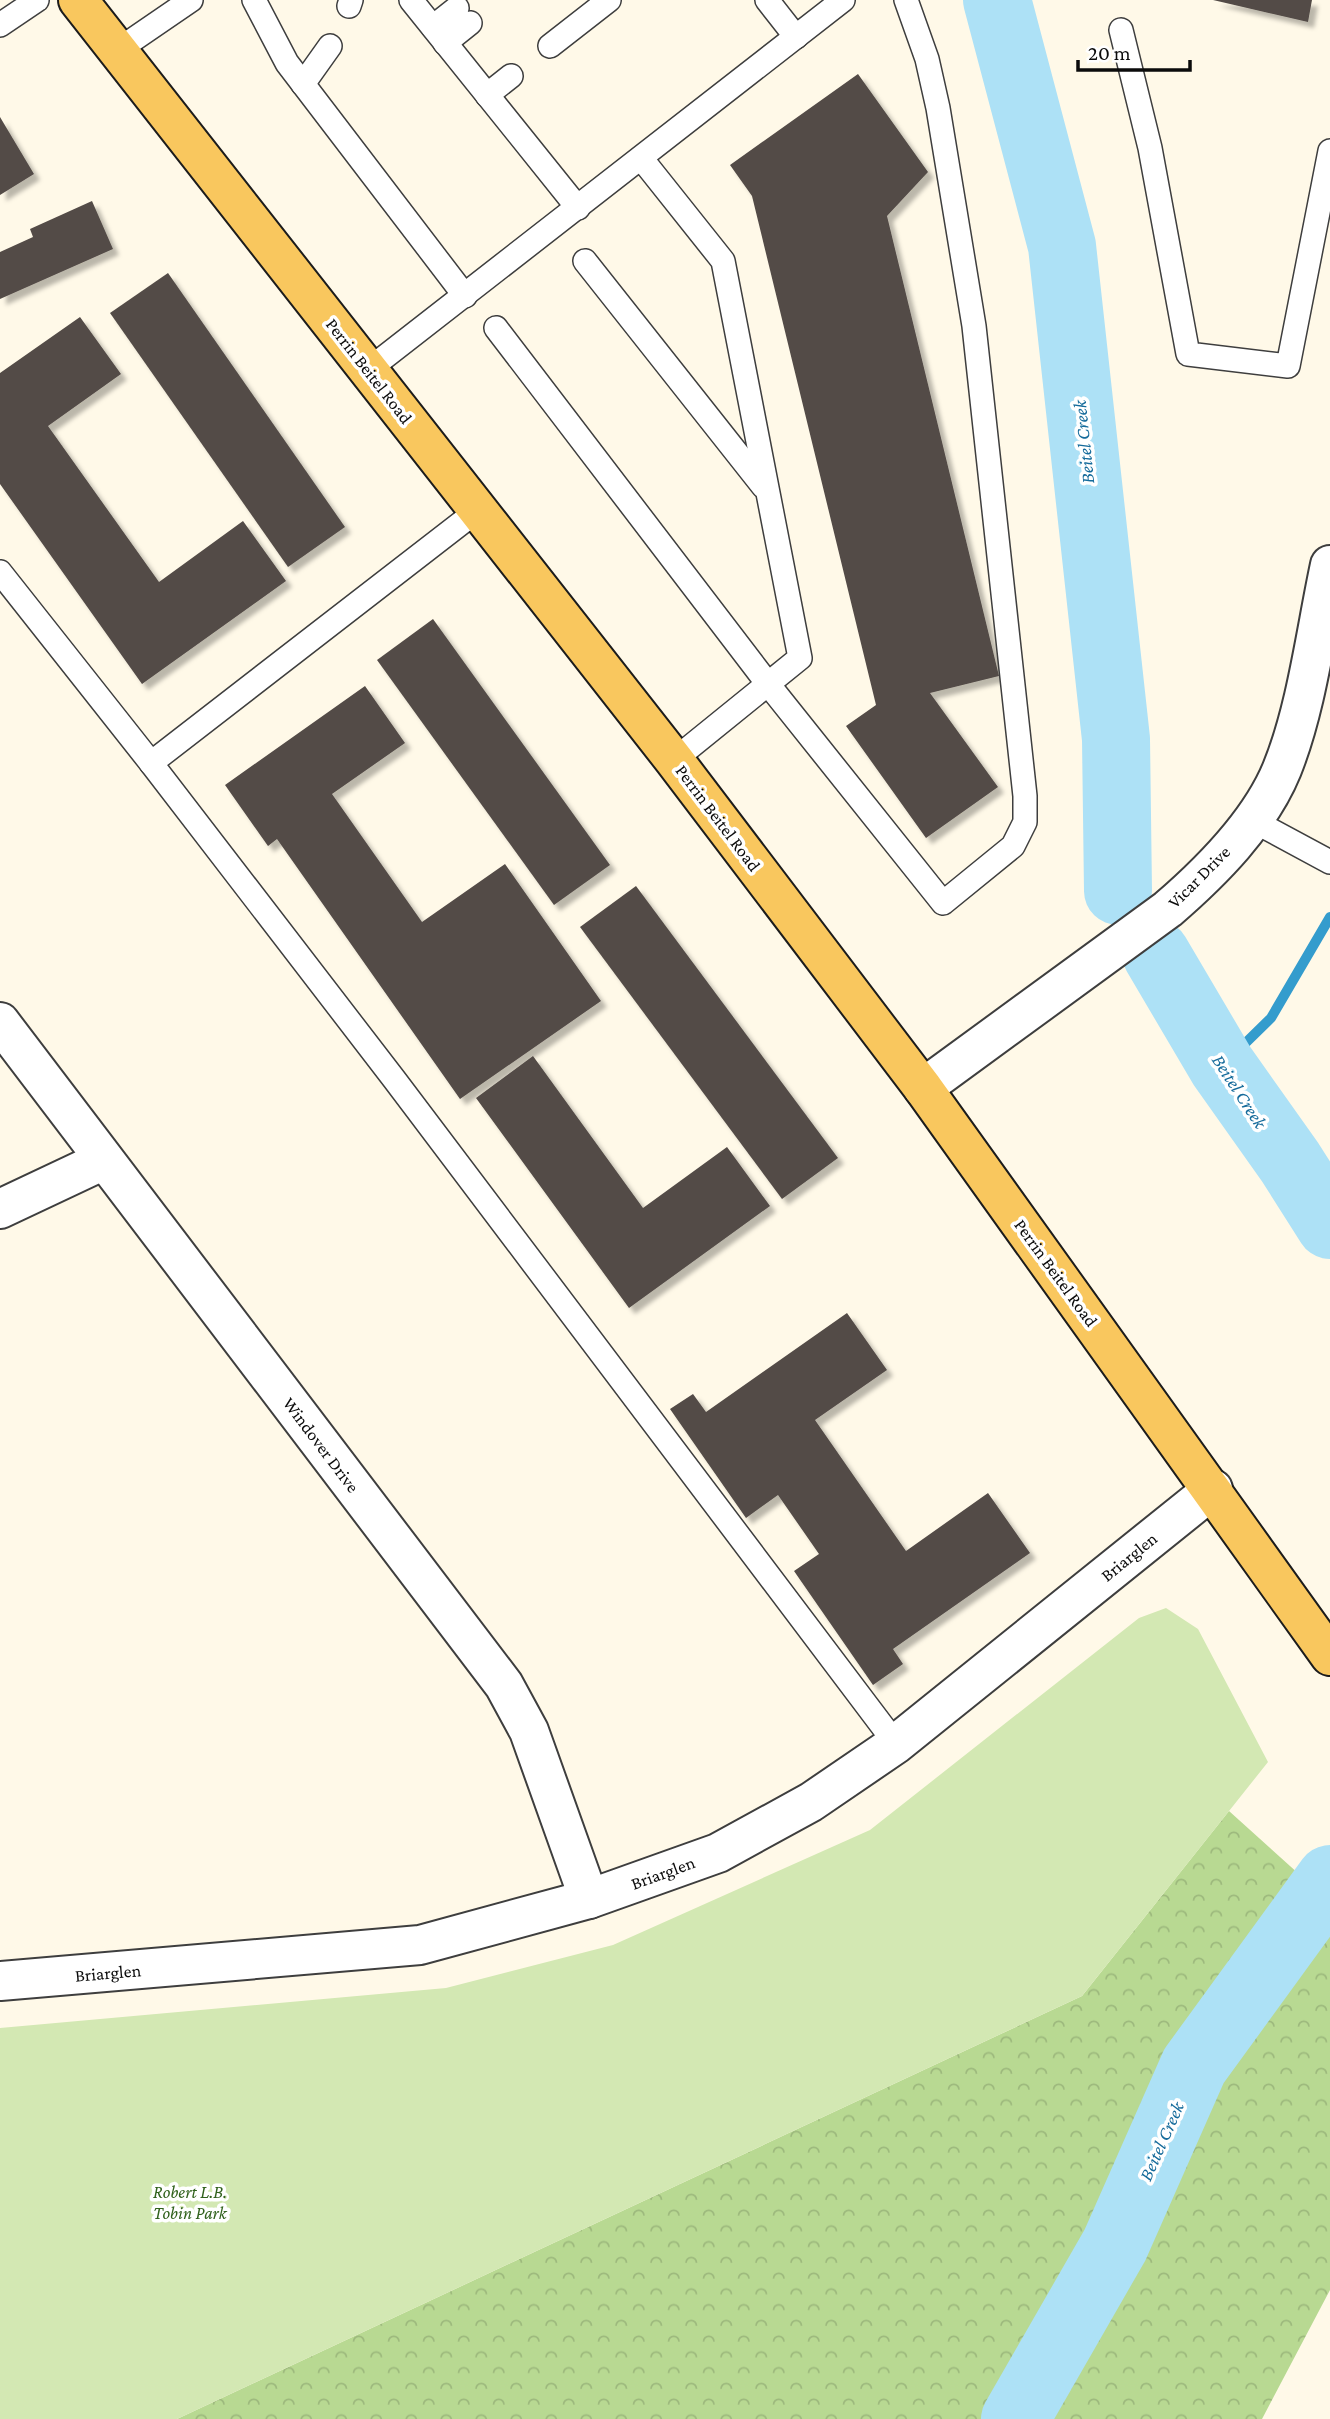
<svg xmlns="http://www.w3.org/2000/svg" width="1330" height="2419" font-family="'Crimson Pro',serif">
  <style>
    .forest { fill: url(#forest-crowns) }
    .park { fill: #d3e8b3 }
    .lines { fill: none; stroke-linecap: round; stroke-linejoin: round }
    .stream { stroke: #349ccd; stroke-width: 10 }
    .river { stroke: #ade1f6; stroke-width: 68 }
    .building { fill: #534b47; filter: url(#shadow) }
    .service-casing { stroke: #3e3e3e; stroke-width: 26 }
    .minor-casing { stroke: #3e3e3e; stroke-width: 42 }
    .primary-casing { stroke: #1c1c1c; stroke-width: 42 }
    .service { stroke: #fff; stroke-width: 23 }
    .minor { stroke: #fff; stroke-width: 38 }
    .primary { stroke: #f9c75e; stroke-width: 38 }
    .labels { text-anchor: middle; stroke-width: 7; stroke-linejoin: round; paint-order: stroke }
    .street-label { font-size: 18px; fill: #0b0b0b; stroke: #fff }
    .park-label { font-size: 18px; font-style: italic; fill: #30611c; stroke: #fff }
    .water-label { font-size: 19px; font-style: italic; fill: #156b9b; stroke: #fff }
  </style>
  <defs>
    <pattern id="forest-crowns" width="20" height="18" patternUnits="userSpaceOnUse" patternTransform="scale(1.75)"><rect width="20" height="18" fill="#b8d992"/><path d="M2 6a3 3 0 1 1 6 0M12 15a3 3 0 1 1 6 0" fill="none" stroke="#9db97d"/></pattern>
    <filter id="shadow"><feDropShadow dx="6" dy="6" stdDeviation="2" flood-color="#0004"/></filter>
  </defs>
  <rect width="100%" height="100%" fill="#fff9e8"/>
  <polygon class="forest" points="1229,1811 1330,1902 1330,2290 1262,2419 177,2419 1082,1996"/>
  <polygon class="park" points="1166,1608 1198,1629 1268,1762 1082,1996 177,2419 0,2419 0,2028 446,1988 613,1945 870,1830 1139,1618"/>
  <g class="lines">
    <polyline class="stream" points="1222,1066 1271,1018 1330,917"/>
    <g class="river">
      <polyline points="997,0 1062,246 1116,739 1118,891"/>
      <polyline points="1156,954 1222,1066 1290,1162 1330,1225"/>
      <polyline points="1015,2419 1115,2245 1194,2066 1330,1879"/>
    </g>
  </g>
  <g class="building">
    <polygon points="1213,0 1312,0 1308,22"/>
    <polygon points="858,74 928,172 887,216 999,676 930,693 998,787 926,838 846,726 876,705 752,196 730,165"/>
    <polygon points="0,117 34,174 0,195"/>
    <polygon points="92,201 113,249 0,299 0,252 33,237 30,229"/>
    <polygon points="168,273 345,527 288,567 110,313"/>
    <polygon points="80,317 121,374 48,426 159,582 243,521 286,581 142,684 0,484 0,373"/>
    <polygon points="433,619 610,865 554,905 377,660"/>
    <polygon points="365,686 405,743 332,794 422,922 505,864 601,1001 460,1099 277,839 268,846 225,785"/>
    <polygon points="636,886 838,1158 782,1199 580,927"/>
    <polygon points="533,1056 643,1208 727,1147 770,1206 629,1308 476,1098"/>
    <polygon points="847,1313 887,1370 815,1420 906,1551 988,1493 1030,1553 893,1649 903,1664 873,1685 794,1571 819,1554 778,1495 746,1518 670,1409 693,1394 706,1412"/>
  </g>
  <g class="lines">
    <g class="service-casing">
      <g id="service">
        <polyline points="254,0 287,63 465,296"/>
        <polyline points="411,0 578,208"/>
        <polyline points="767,0 796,37"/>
        <polyline points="349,6 351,0"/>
        <polyline points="0,25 37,0"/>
        <polyline points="433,27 457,8"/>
        <polyline points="1121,30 1150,148 1188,354 1288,366 1330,151"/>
        <polyline points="445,43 470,23"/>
        <polyline points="550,46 609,0"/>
        <polyline points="118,50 191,0"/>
        <polyline points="303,84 330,46"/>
        <polyline points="487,95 511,76"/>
        <polyline points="641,158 723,261 800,658 674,760"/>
        <polyline points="585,261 763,486"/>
        <polyline points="496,328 768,684 943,903 1013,846 1025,822 1025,796 974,326 938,108 927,59 906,0"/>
        <polyline points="368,370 843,0"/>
        <polyline points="478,510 151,763 394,1079 896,1744"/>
        <polyline points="0,572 151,763"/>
        <polyline points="1252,820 1330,862"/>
      </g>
    </g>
    <g class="minor-casing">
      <g id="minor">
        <polyline points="0,1022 504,1685 529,1731 589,1899"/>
        <path d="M923,1088L1168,909C1212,871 1260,823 1282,769C1307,707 1316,630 1330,565"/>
        <polyline points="0,1209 104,1160"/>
        <polyline points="0,1981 420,1945 589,1899 718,1853 811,1802 896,1744 1213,1489"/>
      </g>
    </g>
    <g class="primary-casing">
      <polyline id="primary" points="78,0 674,760 923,1088 1330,1656"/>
    </g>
    <use href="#service" class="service"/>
    <use href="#minor" class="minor"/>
    <use href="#primary" class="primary"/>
  </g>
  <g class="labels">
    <g class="street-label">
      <text transform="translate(369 371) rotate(52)" y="6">Perrin Beitel Road</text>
      <text transform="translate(718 818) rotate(53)" y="6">Perrin Beitel Road</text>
      <text transform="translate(1199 877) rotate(-45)" y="6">Vicar Drive</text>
      <text transform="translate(1056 1273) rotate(54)" y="6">Perrin Beitel Road</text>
      <text transform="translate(321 1445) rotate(53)" y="6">Windover Drive</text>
      <text transform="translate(1129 1557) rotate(-39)" y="6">Briarglen</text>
      <text transform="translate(663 1873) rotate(-20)" y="6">Briarglen</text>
      <text transform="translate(108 1973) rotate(-5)" y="6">Briarglen</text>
    </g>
    <g class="park-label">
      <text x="190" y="2198">Robert L.B.<tspan x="190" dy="21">Tobin Park</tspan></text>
    </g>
    <g class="water-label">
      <text transform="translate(1083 442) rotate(-96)" y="7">Beitel Creek</text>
      <text transform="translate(1240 1091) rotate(57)" y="7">Beitel Creek</text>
      <text transform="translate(1161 2141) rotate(-66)" y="7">Beitel Creek</text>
    </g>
  </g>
  <path d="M1078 60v10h112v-10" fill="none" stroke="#0b0b0b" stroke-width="3.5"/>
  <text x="1088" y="60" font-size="21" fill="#0b0b0b" stroke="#ffffff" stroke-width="5" paint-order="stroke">20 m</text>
</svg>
